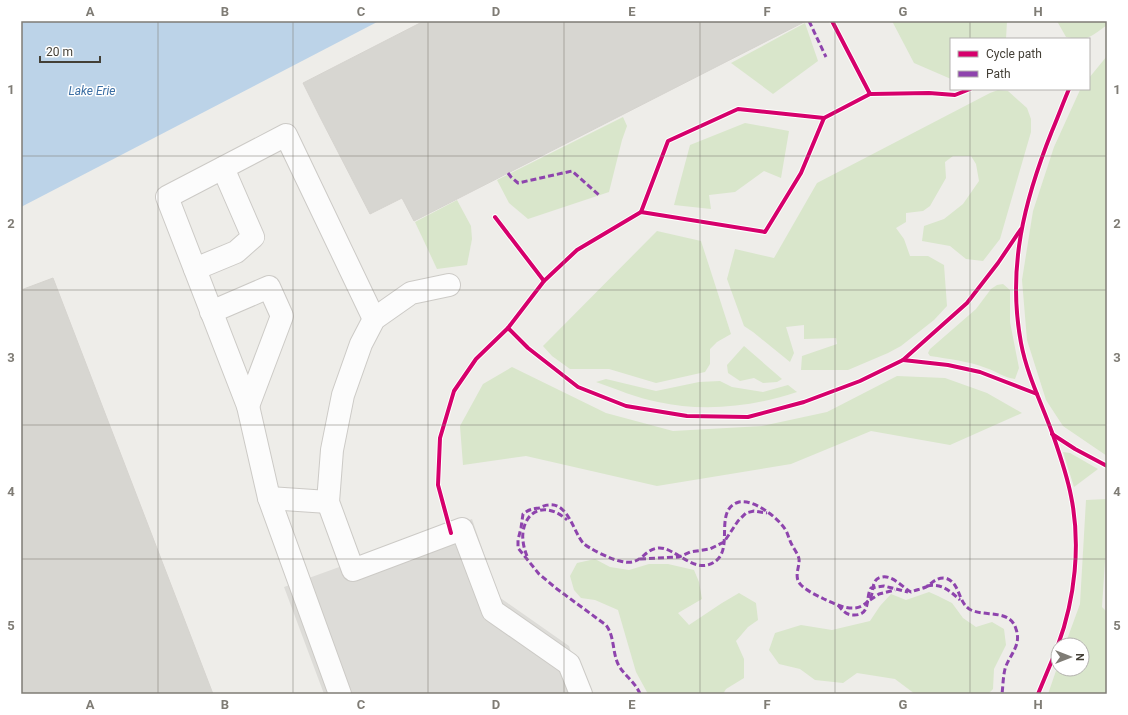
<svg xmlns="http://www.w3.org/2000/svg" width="1128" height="715" font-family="Roboto,sans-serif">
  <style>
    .green { fill: #d9e6cb }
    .parking { fill: #dddcd8 }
    .water { fill: #bcd3e8 }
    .building { fill: #d7d6d1; stroke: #d6d4cf }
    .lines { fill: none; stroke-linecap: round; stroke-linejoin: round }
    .minor-casing { stroke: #cccac6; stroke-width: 24 }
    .minor { stroke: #fcfcfc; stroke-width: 22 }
    .quiet { stroke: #8e44ad; stroke-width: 3; stroke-dasharray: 6 3; stroke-linecap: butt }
    .cycleway-casing { stroke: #fff; stroke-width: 6 }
    .cycleway { stroke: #d6006c; stroke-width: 4 }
    .grid { fill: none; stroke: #7f7c75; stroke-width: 1; stroke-opacity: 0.55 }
    .labels { text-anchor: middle; stroke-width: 3; stroke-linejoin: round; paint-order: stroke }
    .water-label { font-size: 12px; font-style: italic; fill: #3b6ea3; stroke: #fff }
    .neatline { fill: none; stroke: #7f7c75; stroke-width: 1.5 }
    .grid-label { font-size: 13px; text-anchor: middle; font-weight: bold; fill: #7f7c75 }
  </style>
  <rect width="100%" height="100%" fill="#eeede9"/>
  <g class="green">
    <polygon points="892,21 1007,21 1006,39 951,39 951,79 914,63"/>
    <path d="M1057,21H1107V25C1090,37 1088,42 1066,37Z"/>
    <polygon points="805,23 818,61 773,94 731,63"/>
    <polygon points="1107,56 1107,456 1063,426 1046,400 1027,340 1022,280 1033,211 1054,147 1080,90 1089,89 1089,78"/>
    <polygon points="998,90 1008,91 1027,108 1031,119 1031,132 1000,239 983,261 966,259 950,246 922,241 924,226 944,219 963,204 979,181 976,164 971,156 953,156 945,162 946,178 930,206 923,211 906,213 906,222 896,228 904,239 910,256 928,256 944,265 947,306 934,320 901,346 888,353 848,370 801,370 802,356 837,344 836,338 804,339 804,325 786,327 794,353 790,362 753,332 744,326 727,279 735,249 774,258 817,183 990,93"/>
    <polygon points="623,117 627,126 622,140 609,192 528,219 509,203 497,180"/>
    <polygon points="745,123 789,131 781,178 764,171 735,192 709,195 711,209 674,205 690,145"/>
    <polygon points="457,200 471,226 472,239 467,265 437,269 415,222"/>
    <polygon points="657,231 701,241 731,334 717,342 710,349 710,364 705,372 656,383 609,369 570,369 552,356 543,346"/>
    <path d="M1003,284L1010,290V322L1019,368L1015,379C1004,378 996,371 986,368C968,361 949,359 930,356L928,353L930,349L976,309L991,289L997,285Z"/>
    <polygon points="744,346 782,379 777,382 763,383 754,378 740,381 728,373 727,365"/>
    <polygon points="512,367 606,413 673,431 762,426 827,412 897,376 945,378 987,393 1022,413 950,445 871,431 791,464 657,486 526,456 463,465 460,426 483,384"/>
    <path d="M606,379L656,391L699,382L720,381L732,387L763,392L788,385L797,392C753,407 703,412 658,402C637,398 616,389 596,382Z"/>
    <polygon points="1063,452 1070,453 1098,469 1074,487"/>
    <polygon points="1107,499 1107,531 1102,607 1107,612 1107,694 1048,694 1058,665 1058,669 1082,669 1082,645 1065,645 1080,604 1086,500"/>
    <polygon points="595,559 610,567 629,570 649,564 668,564 694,570 699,582 702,599 678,613 689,625 722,603 739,593 756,603 758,620 748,627 736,641 744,659 744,678 726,689 723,694 648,694 636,672 618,610 595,600 581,598 574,590 570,576 577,563"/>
    <polygon points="929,592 938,596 952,603 963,618 976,627 992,622 1004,629 1006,645 994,669 993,689 988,694 915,694 895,679 857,673 843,683 815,680 800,669 779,664 769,650 775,633 801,625 832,630 870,621 880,606 891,594 906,600"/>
  </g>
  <polygon class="parking" points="472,519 499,597 569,646 585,694 324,694 284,587"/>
  <polygon class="water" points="21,21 379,21 21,207"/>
  <g class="building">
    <polygon points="424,21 806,21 414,221 402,198 370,214 320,117 303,83"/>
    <polygon points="53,278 213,694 21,694 21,290"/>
  </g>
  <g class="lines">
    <g class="minor-casing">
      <g id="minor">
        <polyline points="195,269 236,252 253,237 223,168"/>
        <polyline points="449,285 411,293 374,319 361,344 343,395 332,450 328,502 353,570 462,529 493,611 569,664 581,694"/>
        <polyline points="211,312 269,287 282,316 248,406"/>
        <polyline points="269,498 328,502"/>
        <polyline points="340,694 269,498 248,406 167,197 286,135 374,319"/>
      </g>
    </g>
    <use href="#minor" class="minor"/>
    <g class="quiet">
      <polyline points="809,21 826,57"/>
      <polyline points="508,173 511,177 518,183 572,171 599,195"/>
      <path d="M527,556C524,549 522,540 523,532C527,506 550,504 567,520"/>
      <polyline points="640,559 679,557 690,552 710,549 724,542 738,521 746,513 754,511 767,513"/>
      <path d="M927,586C942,583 950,591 960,600"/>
      <polyline points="870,600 879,594 895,590"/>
      <path d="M838,605C842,610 846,615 853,615C872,616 865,597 871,588L884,586L908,592"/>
      <path d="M640,694C636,683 625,676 619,666C612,653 615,637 606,625L557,589L539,574L518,548V540L521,528L523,514C529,509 533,509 539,508C542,507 545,505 548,505C568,502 573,531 583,543C588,548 612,560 620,561C642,567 642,550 658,548C675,546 696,578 717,560C733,546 714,509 739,502C754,499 777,517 785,529C788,533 789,540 792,545C794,549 798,554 799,559C800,567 793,577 801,585C807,591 816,595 824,599C837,605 856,615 868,601C876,594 869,579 882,577C893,575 903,588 911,592C916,590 921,589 926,587C932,583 937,577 945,578C961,582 957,603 971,610C987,617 1010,609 1016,629C1022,646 1009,655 1005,669C1003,677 1003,686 1002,694"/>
    </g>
    <g class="cycleway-casing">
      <g id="cycleway">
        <polyline points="832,21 870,94"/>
        <polyline points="641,212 668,141 738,109 824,118 870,94 929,93 955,95 970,89"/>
        <polyline points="495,217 544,281"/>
        <polyline points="508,328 528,348 578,387 626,406 687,416 748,417 804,402 860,381 903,360 967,303 998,263 1021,229"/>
        <polyline points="903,360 948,365 980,372 1037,394"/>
        <polyline points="1052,434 1075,449 1107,466"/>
        <polyline points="451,533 438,485 440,438 454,391 476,359 508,328 544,281 577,250 641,212 765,232 801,173 824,118"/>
        <path d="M1058,645C1075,599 1081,544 1071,496C1067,475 1060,455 1053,435C1042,404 1027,375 1021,343C1007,268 1024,201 1052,131C1058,117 1063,103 1069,89"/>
        <polyline points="1038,694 1058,646"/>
      </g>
    </g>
    <use href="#cycleway" class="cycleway"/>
  </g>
  <path class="grid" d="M158,21V694M293,21V694M428,21V694M564,21V694M700,21V694M835,21V694M970,21V39M970,89V694M21,156H1107M21,290H1107M21,425H1107M21,559H1107"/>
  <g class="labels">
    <g class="water-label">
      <text x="92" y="95">Lake Erie</text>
    </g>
  </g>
  <rect width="1128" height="715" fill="none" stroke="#ffffff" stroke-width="44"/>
  <rect x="950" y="38" width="140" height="52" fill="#ffffff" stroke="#b4b2af"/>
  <rect x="958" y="51" width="20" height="6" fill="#d6006c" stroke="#b4b2af"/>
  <text x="986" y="58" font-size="12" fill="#433f36">Cycle path</text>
  <rect x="958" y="71" width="20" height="6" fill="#8e44ad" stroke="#b4b2af"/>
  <text x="986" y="78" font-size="12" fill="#433f36">Path</text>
  <g transform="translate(1070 657) rotate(90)"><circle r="19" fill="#ffffff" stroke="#b4b2af"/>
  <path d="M0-3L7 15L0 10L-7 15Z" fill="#7f7c75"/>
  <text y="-6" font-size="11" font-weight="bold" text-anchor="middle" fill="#433f36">N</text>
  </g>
  <path d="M40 56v6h60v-6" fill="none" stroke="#433f36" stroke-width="2"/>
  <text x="46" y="56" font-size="12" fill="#433f36" stroke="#ffffff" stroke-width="3" paint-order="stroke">20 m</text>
  <rect x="22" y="22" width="1084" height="671" class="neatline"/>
  <g class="grid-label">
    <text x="90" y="16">A</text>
    <text x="225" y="16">B</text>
    <text x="361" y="16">C</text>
    <text x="496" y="16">D</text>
    <text x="632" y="16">E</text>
    <text x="767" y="16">F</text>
    <text x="903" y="16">G</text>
    <text x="1038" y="16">H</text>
    <text x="11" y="94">1</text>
    <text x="1117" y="94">1</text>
    <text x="11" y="228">2</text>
    <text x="1117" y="228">2</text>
    <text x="11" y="362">3</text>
    <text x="1117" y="362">3</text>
    <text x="11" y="496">4</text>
    <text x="1117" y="496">4</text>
    <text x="11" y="630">5</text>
    <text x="1117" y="630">5</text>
    <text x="90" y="709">A</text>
    <text x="225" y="709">B</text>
    <text x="361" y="709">C</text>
    <text x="496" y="709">D</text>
    <text x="632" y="709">E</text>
    <text x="767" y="709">F</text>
    <text x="903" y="709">G</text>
    <text x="1038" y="709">H</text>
  </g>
</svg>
